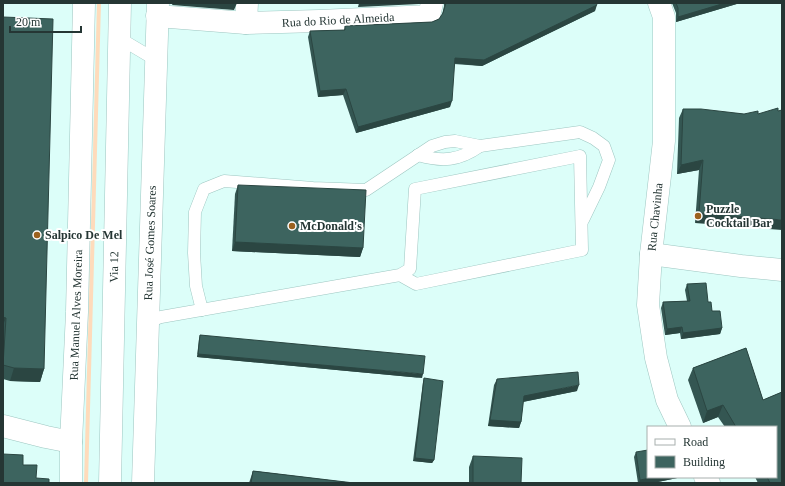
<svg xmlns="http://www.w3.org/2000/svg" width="785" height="486" font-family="Georgia,serif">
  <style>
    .green { fill: #fedbbb }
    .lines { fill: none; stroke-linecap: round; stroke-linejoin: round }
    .lane-casing { stroke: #9dc6c1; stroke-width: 13 }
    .street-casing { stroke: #9dc6c1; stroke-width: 23 }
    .secondary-casing { stroke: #9dc6c1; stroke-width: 23 }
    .lane { stroke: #fff; stroke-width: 12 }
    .street { stroke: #fff; stroke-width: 22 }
    .secondary { stroke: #fff; stroke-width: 22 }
    .wall { fill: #345652 }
    .shaded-wall { fill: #2b4642 }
    .building { fill: #3d645f; stroke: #2b4642 }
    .poi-dot { fill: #9b611f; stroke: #fff; stroke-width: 1.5 }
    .labels { text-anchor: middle; stroke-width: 4; stroke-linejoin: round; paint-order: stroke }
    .street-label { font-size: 12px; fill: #253634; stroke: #fff }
    .poi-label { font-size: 12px; font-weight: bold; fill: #253634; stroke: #fff; text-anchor: start }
  </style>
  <rect width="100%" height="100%" fill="#dcfef9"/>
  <polygon class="green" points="97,3 101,3 88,483 84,483"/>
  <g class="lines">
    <g class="lane-casing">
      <g id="lane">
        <polyline points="119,38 156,60"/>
        <path d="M418,155C442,162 459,161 480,146"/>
        <polyline points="202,310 196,286 194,253 195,212 204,189 224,181 313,188 366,190 432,146 445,142 455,141 480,146 580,132 593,138 604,146 609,160 599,187 583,220"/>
        <polyline points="148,322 161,317 400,275 410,269 415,189 580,156 582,250 416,284 400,275"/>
      </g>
    </g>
    <g class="street-casing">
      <g id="street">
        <polyline points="659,3 664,17 664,141 651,254 648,305 656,358 667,400 680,427"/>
        <polyline points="157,16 246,23 319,21 429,16 432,3"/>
        <polyline points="246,23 247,3"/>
        <polyline points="651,254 741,266 782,270"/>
        <polyline points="3,426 46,437 71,442"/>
        <polyline points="705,477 709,483"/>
        <polyline points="71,483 71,442 77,312 84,3"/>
        <polyline points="143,483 158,3"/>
      </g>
    </g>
    <g class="secondary-casing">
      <polyline id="secondary" points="110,483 120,3"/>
    </g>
    <use href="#lane" class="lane"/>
    <use href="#street" class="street"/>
    <use href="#secondary" class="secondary"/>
  </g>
  <g class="wall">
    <polygon points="444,3 596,3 595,11 482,66 454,64 450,107 356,133 343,95 318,97 308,37 310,31 344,30 345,26 432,22 439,19 442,15 444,6"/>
    <polygon points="672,3 740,3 676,22 676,13"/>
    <polygon points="3,17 44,369 40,382 10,381 3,379"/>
    <polygon points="683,109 744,114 758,114 778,111 695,223 699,170 677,174 679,118"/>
    <polygon points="238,185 363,248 360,257 232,251 235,194"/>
    <polygon points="687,284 708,302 712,311 722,328 720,334 681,339 680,333 665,335 661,308 663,302 687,301 685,290"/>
    <polygon points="200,335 422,378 197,357 199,339"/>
    <polygon points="746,348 763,400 782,392 782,483 758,483 755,477 776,477 776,427 725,427 718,417 703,423 688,380 693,368"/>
    <polygon points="424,378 434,460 432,463 413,461 423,382"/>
    <polygon points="497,379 577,391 523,402 521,422 519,428 488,426 494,385"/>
    <polygon points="636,452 648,477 682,477 653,483 638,483 634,457"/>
    <polygon points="473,456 521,483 469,483 469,467"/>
    <polygon points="253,471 354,483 249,483"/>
  </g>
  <g class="shaded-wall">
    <polygon points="173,3 237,3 234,10 172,5"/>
    <polygon points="359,3 419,3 419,4 358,7"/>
    <polygon points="725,3 740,3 676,22 678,17"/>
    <polygon points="597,5 595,11 482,66 453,63 455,58"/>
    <polygon points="346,89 343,95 318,97 320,91"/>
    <polygon points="452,101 450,107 356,133 358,127"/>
    <polygon points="703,160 699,170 677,174 681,165"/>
    <polygon points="699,213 782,220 782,230 695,223"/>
    <polygon points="235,242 363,248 360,257 232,251"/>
    <polygon points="3,317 6,318 3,325"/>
    <polygon points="682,327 680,333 665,335 667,329"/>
    <polygon points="722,328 720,334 681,339 683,333"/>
    <polygon points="198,354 423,374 422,378 197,357"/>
    <polygon points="14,368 44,369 40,382 10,381"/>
    <polygon points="579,385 577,391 522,402 524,396"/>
    <polygon points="723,405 718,417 703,423 707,411"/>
    <polygon points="490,420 521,422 519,428 488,426"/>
    <polygon points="415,458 434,460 432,463 413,461"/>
    <polygon points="656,477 682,477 653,483 639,483 640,480"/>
  </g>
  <g class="building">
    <polygon points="446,3 596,3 597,5 484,60 455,58 452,101 358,127 346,89 320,91 310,31 345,30 345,26 432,22 439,19 443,13"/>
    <polygon points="676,3 725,3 678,17 678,8"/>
    <polygon points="3,17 53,19 44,369 14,368 3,365 6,318 3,317"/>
    <polygon points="778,108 778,111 782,110 782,220 699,213 703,160 681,165 683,109 701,109 744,114 758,111 758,114"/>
    <polygon points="238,185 366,190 363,248 235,242"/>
    <polygon points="706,283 708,302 711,302 712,311 720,311 722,328 683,333 682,327 667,329 663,302 690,301 687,284"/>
    <polygon points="200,335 425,356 423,374 198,354"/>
    <polygon points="746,348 763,400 782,392 782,483 770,483 767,477 776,477 776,427 736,427 723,405 707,411 693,368"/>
    <polygon points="578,372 579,385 524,396 521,422 490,420 497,379"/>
    <polygon points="424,378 443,381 434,460 415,458"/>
    <polygon points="648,450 648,477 656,477 640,480 636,452"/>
    <polygon points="3,454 23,455 23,465 37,465 36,478 49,479 49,483 3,483"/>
    <polygon points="473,456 522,458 521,483 473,483"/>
    <polygon points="253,471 354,483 251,483"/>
  </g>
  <g class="poi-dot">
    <circle cx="698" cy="216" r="4"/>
    <circle cx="292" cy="226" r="4"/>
    <circle cx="37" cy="235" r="4"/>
  </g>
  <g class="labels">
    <g class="street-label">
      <text transform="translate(338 20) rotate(-3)" y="4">Rua do Rio de Almeida</text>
      <text transform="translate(655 217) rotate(-84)" y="4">Rua Chavinha</text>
      <text transform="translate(150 243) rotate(-88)" y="4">Rua José Gomes Soares</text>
      <text transform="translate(114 267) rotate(-89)" y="4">Via 12</text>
      <text transform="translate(76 315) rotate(-88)" y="4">Rua Manuel Alves Moreira</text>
    </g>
    <g class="poi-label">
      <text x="706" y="213">Puzzle<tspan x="706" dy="14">Cocktail Bar</tspan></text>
      <text x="300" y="230">McDonald's</text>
      <text x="45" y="239">Salpico De Mel</text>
    </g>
  </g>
  <rect width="785" height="486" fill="none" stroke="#253634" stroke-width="8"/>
  <rect x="647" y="426" width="130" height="52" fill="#ffffff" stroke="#a8afae"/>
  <rect x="655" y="439" width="20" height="6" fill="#ffffff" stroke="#a8afae"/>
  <text x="683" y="446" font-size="12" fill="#253634">Road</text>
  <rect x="655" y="456" width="20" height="12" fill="#3d645f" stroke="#a8afae"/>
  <text x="683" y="466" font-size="12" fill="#253634">Building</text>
  <path d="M10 26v6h71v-6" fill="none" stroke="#253634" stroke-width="2"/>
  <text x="16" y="26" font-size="12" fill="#253634" stroke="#ffffff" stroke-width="3" paint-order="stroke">20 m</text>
</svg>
